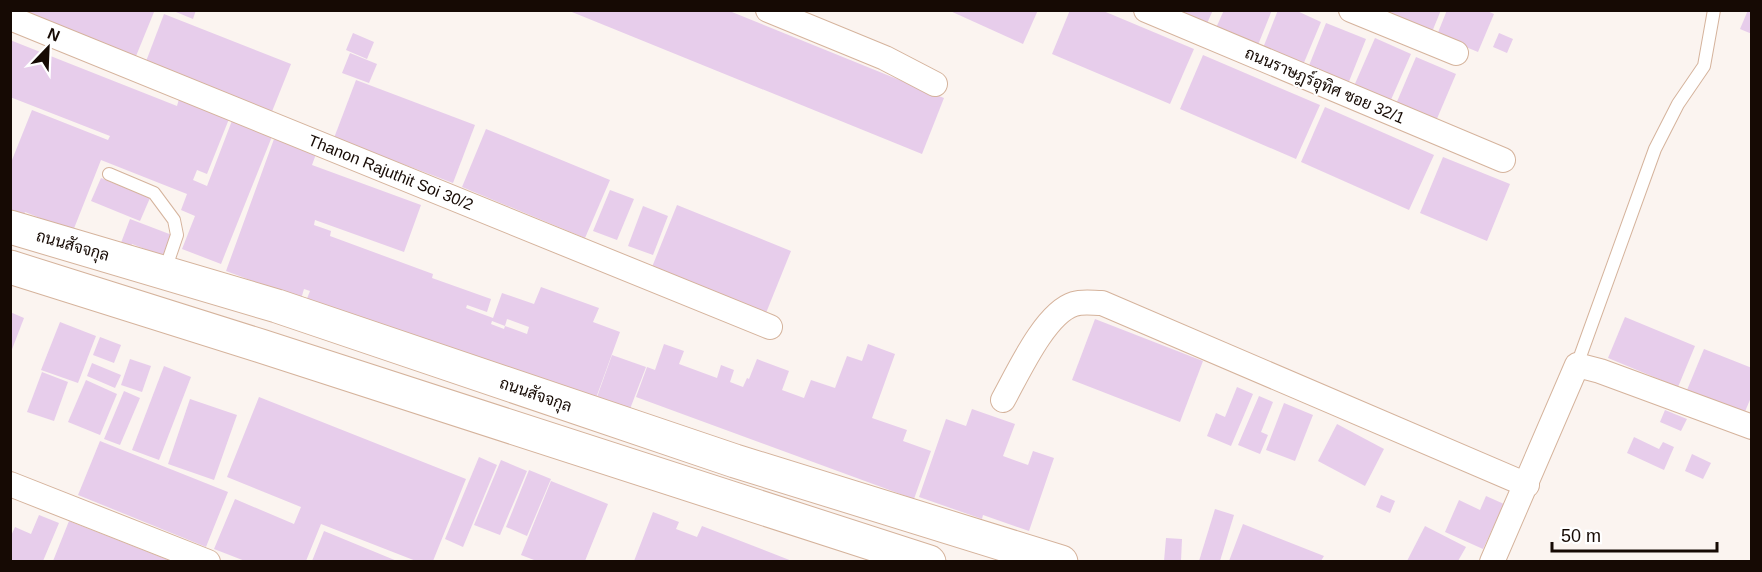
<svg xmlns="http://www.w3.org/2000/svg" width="1762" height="572" font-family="Helvetica,Sarabun,sans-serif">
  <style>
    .building { fill: #e7cdeb; fill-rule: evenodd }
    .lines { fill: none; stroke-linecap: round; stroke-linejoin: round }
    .lane-casing { stroke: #d5b39c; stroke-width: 14 }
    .street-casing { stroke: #d5b39c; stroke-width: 26 }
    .secondary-casing { stroke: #d5b39c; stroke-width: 35 }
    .lane { stroke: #fff; stroke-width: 12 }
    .street { stroke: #fff; stroke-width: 24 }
    .secondary { stroke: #fff; stroke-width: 33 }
    .labels { text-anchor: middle; stroke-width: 4.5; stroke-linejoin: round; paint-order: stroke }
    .street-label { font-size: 16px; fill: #160a04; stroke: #fff }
  </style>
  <rect width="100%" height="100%" fill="#fbf4f0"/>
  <g class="building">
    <polygon points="150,10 154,12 134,61 11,11"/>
    <polygon points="171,10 196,10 193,19"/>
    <polygon points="567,10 727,10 944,98 922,154"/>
    <polygon points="948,10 1038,10 1023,44"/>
    <polygon points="1070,10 1101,10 1194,49 1170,104 1052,54"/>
    <polygon points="1166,10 1213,10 1205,28"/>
    <polygon points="1224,10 1272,10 1258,45 1216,28"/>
    <polygon points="1278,10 1295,10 1321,22 1303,65 1263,48"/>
    <polygon points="1392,10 1441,10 1432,32 1391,14"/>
    <polygon points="1447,10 1485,10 1494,14 1478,52 1437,35"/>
    <polygon points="1748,10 1752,10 1752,34 1740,29"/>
    <polygon points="164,14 291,64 271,114 145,64"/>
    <polygon points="1326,23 1366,39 1348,84 1308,68"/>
    <polygon points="353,33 374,42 367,59 346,50"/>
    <polygon points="1499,33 1513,39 1507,53 1493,47"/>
    <polygon points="1375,38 1411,54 1390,102 1354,86"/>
    <polygon points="10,40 177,106 179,99 229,119 207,174 197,170 193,180 207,186 233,118 273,134 221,264 182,249 195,216 181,210 187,194 101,160 73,231 25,212 23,219 10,214 10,165 32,110 108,140 110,136 10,97"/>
    <polygon points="350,53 377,64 369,83 342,73"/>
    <polygon points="1203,55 1320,105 1296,159 1180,109"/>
    <polygon points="1416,57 1456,74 1436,121 1396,104"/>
    <polygon points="356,80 475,125 453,183 334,138"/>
    <polygon points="1325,107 1434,155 1409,210 1301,162"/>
    <polygon points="486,129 610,180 585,238 462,187"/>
    <path d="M274,139L316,154L312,165L421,205L404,252L315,220L314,225L331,231L330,236L433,274L432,278L491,299L487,312L467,305L466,308L493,318L502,293L534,304L541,287L599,308L593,322L620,332L596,398L518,370L516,377L306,301L310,291L304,289L301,299L226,271ZM507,319L529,327L527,334L505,326L504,329L491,324L492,321L505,326Z"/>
    <polygon points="1443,157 1510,184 1487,241 1420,213"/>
    <polygon points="101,178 150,198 140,221 91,201"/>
    <polygon points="610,190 634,199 617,240 593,231"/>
    <polygon points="677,205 791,251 766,313 652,267"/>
    <polygon points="643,206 668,216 653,255 628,246"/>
    <polygon points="130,219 172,235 163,256 132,244 129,251 119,248"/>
    <polygon points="10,312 24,318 11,352 10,352"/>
    <polygon points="1625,317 1695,346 1678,387 1608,358"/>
    <polygon points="1095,319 1203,361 1180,422 1072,380"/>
    <polygon points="60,322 96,336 78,383 41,370"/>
    <polygon points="100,337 121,345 114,363 93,355"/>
    <polygon points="664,344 684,351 679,364 717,378 721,365 734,370 730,382 743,387 747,378 749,379 757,359 789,371 782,390 804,398 811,380 835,388 847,356 862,361 868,344 895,354 872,418 907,430 903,441 931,451 914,499 636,397 647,367 655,370"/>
    <polygon points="1704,349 1752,368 1752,395 1744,414 1687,390"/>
    <polygon points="612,355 646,367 630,409 597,397"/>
    <polygon points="130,359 151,366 142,392 121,385"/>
    <polygon points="92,363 121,375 115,388 87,376"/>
    <polygon points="164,366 191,377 159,460 132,450"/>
    <polygon points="42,372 68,382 54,421 27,412"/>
    <polygon points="86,380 117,394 100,435 68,422"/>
    <polygon points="1237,387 1253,394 1231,446 1207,436 1216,413 1225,417"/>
    <polygon points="124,391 140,398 120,445 104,439"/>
    <polygon points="1259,396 1273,402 1261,432 1268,435 1260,454 1238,445"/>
    <polygon points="259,397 466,479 433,561 416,561 321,524 306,561 245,561 214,549 235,499 294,524 301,507 227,477"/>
    <polygon points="190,399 237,415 214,480 168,464"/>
    <polygon points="1284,403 1313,415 1295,461 1266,450"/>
    <polygon points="972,409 1015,424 1003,456 1028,465 1033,451 1054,458 1029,531 983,515 982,519 919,497 946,419 966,426"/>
    <polygon points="1665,410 1687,419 1681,431 1660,422"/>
    <polygon points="1337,424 1384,449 1365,486 1318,461"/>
    <polygon points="1634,437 1659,449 1663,442 1674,447 1664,470 1627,453"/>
    <polygon points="100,441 228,492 206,547 78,495"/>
    <polygon points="1692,454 1711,463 1703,479 1685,471"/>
    <polygon points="479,457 497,465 463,547 445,539"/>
    <polygon points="501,460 527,471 500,535 474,525"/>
    <polygon points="529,470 551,479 527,536 506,527"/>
    <polygon points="551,481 608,504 585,561 530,561 534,560 521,555"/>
    <polygon points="1381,495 1395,501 1390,513 1376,507"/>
    <polygon points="1486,496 1504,504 1483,549 1445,532 1459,500 1480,510"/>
    <polygon points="1215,509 1234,515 1220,561 1199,561"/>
    <polygon points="653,512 679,522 676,529 697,537 702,526 792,561 634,561"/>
    <polygon points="39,515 59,523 43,561 10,561 10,538 15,527 31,534"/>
    <polygon points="69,521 171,561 53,561"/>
    <polygon points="1243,524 1324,556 1321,561 1229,561"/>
    <polygon points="1425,526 1466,547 1458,561 1407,561"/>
    <polygon points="324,531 397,561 312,561"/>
    <polygon points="1166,538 1182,539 1181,561 1164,561"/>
  </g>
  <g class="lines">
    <g class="lane-casing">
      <g id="lane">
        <polyline points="109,174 154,193 174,220 177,235 165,270"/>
        <polyline points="1577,365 1655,149 1678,104 1704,66 1714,10"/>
      </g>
    </g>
    <g class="street-casing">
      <g id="street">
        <polyline points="768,10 885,58 935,84"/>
        <polyline points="1146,10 1503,160"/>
        <polyline points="1351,10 1456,53"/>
        <polyline points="10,18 770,327"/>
        <path d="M1003,400C1018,373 1045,313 1074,304C1083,301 1093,303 1102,303L1527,485"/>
        <polyline points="10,484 208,562"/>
        <polyline points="1492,562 1577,365 1600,371 1752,427"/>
      </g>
    </g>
    <g class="secondary-casing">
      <g id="secondary">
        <polyline points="10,227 277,306 735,461 1061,562"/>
        <polyline points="10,267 261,346 929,562"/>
      </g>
    </g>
    <use href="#lane" class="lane"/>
    <use href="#street" class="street"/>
    <use href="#secondary" class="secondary"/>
  </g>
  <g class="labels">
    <g class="street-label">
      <text transform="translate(1325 85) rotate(23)" y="6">ถนนราษฎร์อุทิศ ซอย 32/1</text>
      <text transform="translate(391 172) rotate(22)" y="6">Thanon Rajuthit Soi 30/2</text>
      <text transform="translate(73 245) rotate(16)" y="6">ถนนสัจจกุล</text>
      <text transform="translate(536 394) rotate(19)" y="6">ถนนสัจจกุล</text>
    </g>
  </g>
  <rect width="1762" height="572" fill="none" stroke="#160a04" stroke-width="24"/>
  <g transform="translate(48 48) rotate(23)" stroke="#ffffff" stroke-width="4.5" paint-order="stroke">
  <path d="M0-4.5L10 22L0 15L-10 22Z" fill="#160a04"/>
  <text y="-9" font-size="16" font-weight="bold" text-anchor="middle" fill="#160a04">N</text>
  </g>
  <path d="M1552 542v9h165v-9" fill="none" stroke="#160a04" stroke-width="3"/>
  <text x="1561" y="542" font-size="18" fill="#160a04" stroke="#ffffff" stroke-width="4.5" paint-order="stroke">50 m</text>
</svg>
